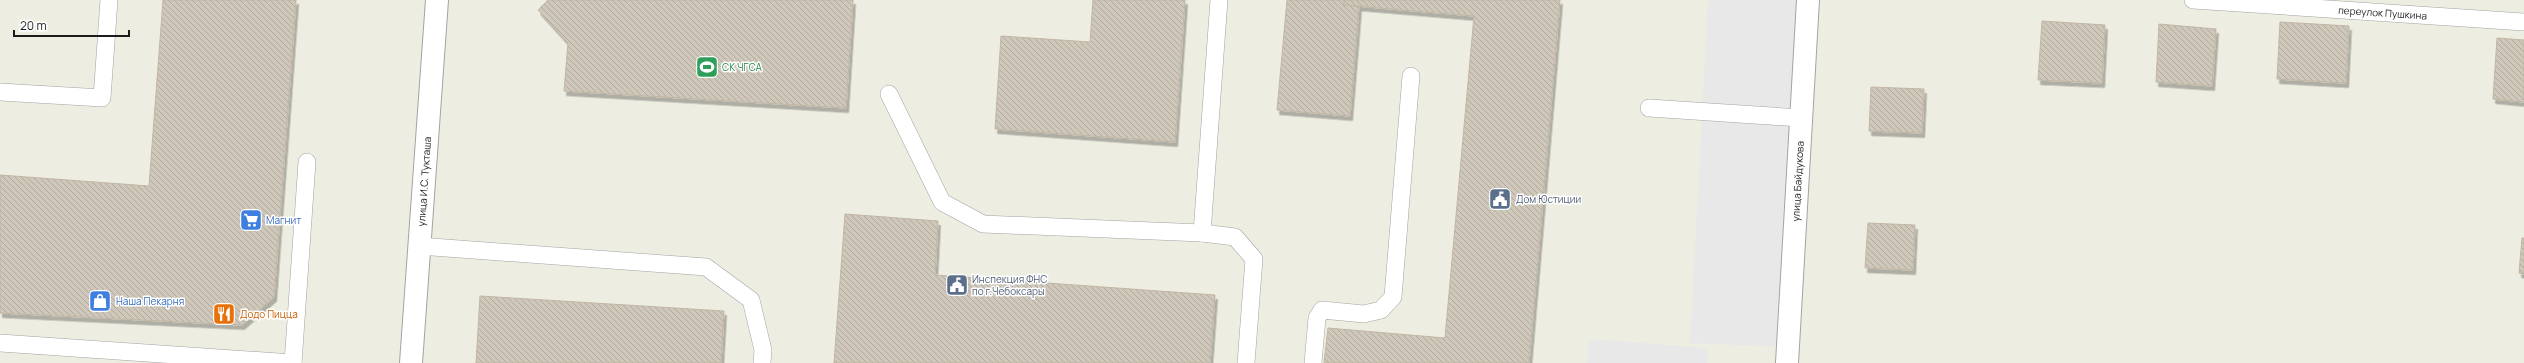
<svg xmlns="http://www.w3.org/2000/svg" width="2524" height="363" font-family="Manrope,sans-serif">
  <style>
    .parking { fill: #e8e8e8 }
    .building { fill: url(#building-back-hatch); stroke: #c1b6a3; filter: url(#shadow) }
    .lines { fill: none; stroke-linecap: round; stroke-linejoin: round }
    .service-casing { stroke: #a3a3a3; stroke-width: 18 }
    .minor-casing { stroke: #a3a3a3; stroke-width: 24 }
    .service { stroke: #fff; stroke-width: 17 }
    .minor { stroke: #fff; stroke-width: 22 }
    .labels { text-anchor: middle; stroke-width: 3; stroke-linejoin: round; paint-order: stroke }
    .street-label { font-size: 10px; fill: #1c1c1c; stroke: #fff }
    .leisure-label { font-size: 10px; fill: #27864d; stroke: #fff; text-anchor: start }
    .service-label { font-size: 10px; fill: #4e5e75; stroke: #fff; text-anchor: start }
    .shop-label { font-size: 10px; fill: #366cbe; stroke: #fff; text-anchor: start }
    .food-label { font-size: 10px; fill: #c56008; stroke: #fff; text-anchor: start }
  </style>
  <defs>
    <pattern id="building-back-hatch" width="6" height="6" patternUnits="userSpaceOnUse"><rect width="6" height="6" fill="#cec7ba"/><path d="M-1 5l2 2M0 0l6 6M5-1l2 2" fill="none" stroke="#b0aa9f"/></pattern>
    <filter id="shadow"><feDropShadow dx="2.5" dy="4.5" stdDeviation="0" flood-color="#0004"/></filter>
  </defs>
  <rect width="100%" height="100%" fill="#eeede1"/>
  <g class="parking">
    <polygon points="1708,0 1808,0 1788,347 1690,343"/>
    <polygon points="1589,339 1708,348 1707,363 1587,363"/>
  </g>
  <g class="building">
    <polygon points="163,0 296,0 274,297 242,325 0,313 0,175 149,186"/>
    <polygon points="548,0 853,0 846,108 564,91 568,43 538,10"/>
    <polygon points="1093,0 1185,0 1175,142 995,129 1001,36 1090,42"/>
    <polygon points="1287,0 1344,0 1344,5 1359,6 1350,116 1277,110"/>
    <polygon points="1344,0 1560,0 1529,363 1324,363 1328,328 1445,338 1474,16 1344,5"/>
    <polygon points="2042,21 2105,25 2102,83 2038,80"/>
    <polygon points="2280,22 2349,26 2346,83 2277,79"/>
    <polygon points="2159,24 2216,29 2212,86 2156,82"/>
    <polygon points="2497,38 2524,40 2524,102 2493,99"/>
    <polygon points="1871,87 1924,89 1922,133 1869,131"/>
    <polygon points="845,214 938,221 935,275 1215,295 1210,363 834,363"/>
    <polygon points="1868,223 1915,225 1913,270 1865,268"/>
    <polygon points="2522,238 2524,238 2524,274 2519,273"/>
    <polygon points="480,296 724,311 721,363 476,363"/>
  </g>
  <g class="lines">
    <g class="service-casing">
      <g id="service">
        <polyline points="1219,0 1202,233 1235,237 1254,259 1246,363"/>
        <path id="s1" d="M2193,0L2524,22"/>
        <polyline points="0,92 102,98 109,0"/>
        <polyline points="889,94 942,202 983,224 1202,233"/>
        <polyline points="1649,108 1801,118"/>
        <polyline points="419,246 706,267 751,300 763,350 762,363"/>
        <polyline points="0,343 293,363"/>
        <polyline points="293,363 307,162"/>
        <polyline points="1313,363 1317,318 1322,310 1364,314 1381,310 1393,297 1411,76"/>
      </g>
    </g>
    <g class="minor-casing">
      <g id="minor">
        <path id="s2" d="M411,363L437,0"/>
        <path id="s3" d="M1787,363L1808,0"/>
      </g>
    </g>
    <use href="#service" class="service"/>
    <use href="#minor" class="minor"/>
  </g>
  <defs>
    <g id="stadium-square" transform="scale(1.15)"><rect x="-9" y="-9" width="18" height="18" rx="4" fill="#2e9e5b" stroke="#fff"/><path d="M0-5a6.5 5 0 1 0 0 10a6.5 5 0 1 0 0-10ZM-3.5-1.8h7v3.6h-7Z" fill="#fff"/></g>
    <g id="civic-square" transform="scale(1.15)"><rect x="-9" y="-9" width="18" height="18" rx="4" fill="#5c6f8a" stroke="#fff"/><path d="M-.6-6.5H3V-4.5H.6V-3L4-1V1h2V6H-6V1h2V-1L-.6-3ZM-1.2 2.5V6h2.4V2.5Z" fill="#fff"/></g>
    <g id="supermarket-square" transform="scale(1.15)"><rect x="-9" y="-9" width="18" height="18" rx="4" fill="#3f7fe0" stroke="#fff"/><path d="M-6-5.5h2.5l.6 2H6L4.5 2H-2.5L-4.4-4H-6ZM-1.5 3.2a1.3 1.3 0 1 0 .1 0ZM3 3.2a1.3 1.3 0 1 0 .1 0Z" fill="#fff"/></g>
    <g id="shop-square" transform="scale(1.15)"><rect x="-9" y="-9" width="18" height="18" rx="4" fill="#3f7fe0" stroke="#fff"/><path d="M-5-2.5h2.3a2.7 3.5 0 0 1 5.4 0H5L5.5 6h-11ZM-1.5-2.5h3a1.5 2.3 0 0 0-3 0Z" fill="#fff"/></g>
    <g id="restaurant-square" transform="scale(1.15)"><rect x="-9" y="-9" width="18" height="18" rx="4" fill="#e8710a" stroke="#fff"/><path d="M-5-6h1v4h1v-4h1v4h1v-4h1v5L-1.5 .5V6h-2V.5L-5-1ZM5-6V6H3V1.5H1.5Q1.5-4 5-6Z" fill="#fff"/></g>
  </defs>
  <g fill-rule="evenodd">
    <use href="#stadium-square" x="707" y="67"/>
    <use href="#civic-square" x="1500" y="199"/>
    <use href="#supermarket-square" x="251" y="220"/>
    <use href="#civic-square" x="957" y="285"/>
    <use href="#shop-square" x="100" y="301"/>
    <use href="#restaurant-square" x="224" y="314"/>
  </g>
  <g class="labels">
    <g class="street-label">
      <text dy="4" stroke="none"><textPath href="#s1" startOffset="190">переулок Пушкина</textPath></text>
      <text dy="4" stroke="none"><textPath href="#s2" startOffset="182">улица И.С. Тукташа</textPath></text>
      <text dy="4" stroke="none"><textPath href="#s3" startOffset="182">улица Байдукова</textPath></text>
    </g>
    <g class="leisure-label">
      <text x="722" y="71">СК ЧГСА</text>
    </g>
    <g class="service-label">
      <text x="1516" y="203">Дом Юстиции</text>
      <text x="972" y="283">Инспекция ФНС<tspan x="972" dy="12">по г.Чебоксары</tspan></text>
    </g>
    <g class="shop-label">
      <text x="266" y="224">Магнит</text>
      <text x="116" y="305">Наша Пекарня</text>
    </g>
    <g class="food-label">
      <text x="240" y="318">Додо Пицца</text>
    </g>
  </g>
  <path d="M14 30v6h115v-6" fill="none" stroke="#1c1c1c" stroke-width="2"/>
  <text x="20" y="30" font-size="12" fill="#1c1c1c" stroke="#ffffff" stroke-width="3" paint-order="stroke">20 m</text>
</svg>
